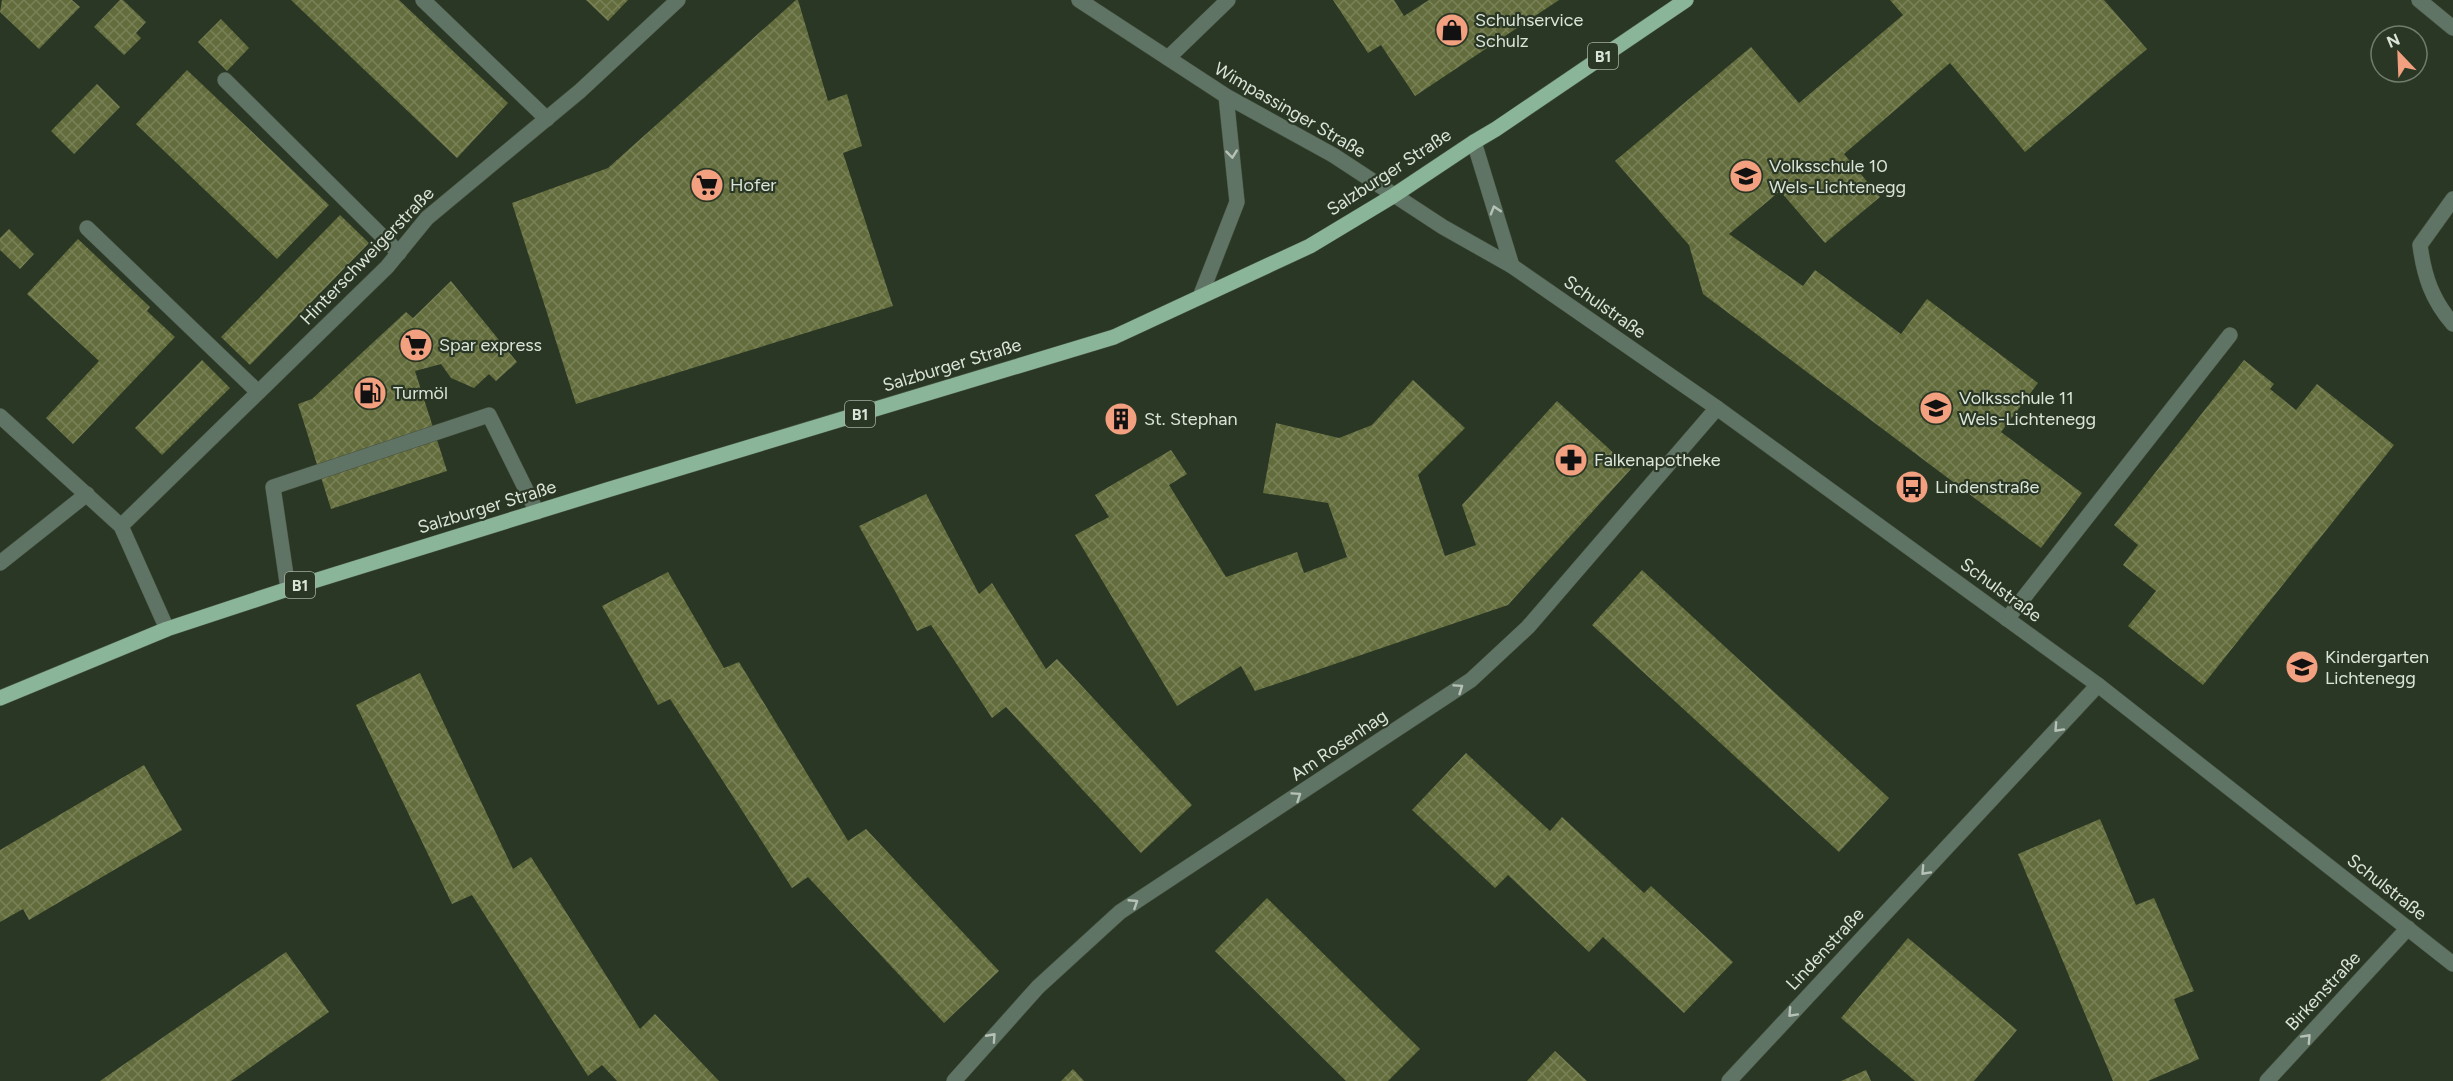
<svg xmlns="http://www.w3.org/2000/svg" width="2453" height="1081" font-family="Figtree,sans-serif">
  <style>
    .building { fill: url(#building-cross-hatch) }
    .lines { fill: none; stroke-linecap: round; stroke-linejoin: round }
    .minor-casing { stroke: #465342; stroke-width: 16 }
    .major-casing { stroke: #465342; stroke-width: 16 }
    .minor { stroke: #607466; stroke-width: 15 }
    .major { stroke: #8ab599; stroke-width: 15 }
    .oneway { stroke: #b6c2b6 }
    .labels { text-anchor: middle; stroke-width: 4.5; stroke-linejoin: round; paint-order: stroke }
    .shield { fill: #2a3725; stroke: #a6b0a2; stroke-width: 1.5 }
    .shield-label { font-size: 16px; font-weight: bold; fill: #dbe4d8 }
    .poi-label { font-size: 18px; fill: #dbe4d8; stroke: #2a3725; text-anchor: start }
    .street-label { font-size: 18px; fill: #dbe4d8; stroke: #2a3725 }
  </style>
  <defs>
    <pattern id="building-cross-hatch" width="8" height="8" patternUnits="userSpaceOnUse" patternTransform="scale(1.5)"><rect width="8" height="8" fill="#636c3c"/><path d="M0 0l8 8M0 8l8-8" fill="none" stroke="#798157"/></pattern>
  </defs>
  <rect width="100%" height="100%" fill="#2a3725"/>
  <g class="building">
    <polygon points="2,0 72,0 80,7 39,49 0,12"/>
    <polygon points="120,0 123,0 146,22 136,33 141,38 124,55 94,27"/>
    <polygon points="291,0 399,0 508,103 457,158"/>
    <polygon points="586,0 628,0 608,21"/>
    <polygon points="796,0 798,0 828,101 847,94 862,146 843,153 893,306 576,404 512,203 608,168"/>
    <polygon points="1333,0 1394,0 1404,16 1429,0 1559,0 1415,96 1381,45 1368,53"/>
    <polygon points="1890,0 2104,0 2147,49 2025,152 1950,63 1844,154 1880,197 1825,243 1780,191 1729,234 1803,286 1815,270 1901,334 1927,299 2038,383 2001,432 2082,493 2041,548 1703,294 1689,245 1615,161 1751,47 1799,103 1903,15"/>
    <polygon points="221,19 249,48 227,71 198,42"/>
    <polygon points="187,70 329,205 277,259 136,124"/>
    <polygon points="97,84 120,107 74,154 51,131"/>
    <polygon points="340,215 369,243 250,365 221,337"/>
    <polygon points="9,229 34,254 20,269 0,250 0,238"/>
    <polygon points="78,239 150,307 147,311 175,337 73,444 46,418 99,361 27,294"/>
    <polygon points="451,281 517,362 496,381 489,374 474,388 451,378 441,364 415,371 447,471 331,509 298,404 312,399 406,312 413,318"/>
    <polygon points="202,360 230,388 162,455 135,428"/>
    <polygon points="2244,360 2274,384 2270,389 2296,410 2317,384 2394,445 2203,685 2128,626 2156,591 2123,565 2138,545 2114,525"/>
    <polygon points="1413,380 1465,428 1418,475 1445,556 1476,545 1462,505 1557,401 1631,469 1508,605 1255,691 1241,666 1177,706 1075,535 1109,517 1095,495 1171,450 1187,474 1169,485 1226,577 1297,552 1304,573 1347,557 1328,503 1263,493 1276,423 1339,438 1372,425"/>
    <polygon points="1135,409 1138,421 1108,430 1104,417"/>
    <polygon points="926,494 979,594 992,583 1046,669 1057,659 1192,805 1141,853 1006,707 992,718 931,625 917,631 859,526"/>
    <polygon points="1642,570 1889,798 1839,852 1592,625"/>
    <polygon points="668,572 724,668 739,662 848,841 866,829 999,971 944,1023 808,877 792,888 670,699 658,705 602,606"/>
    <polygon points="420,673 513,869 531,857 640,1029 655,1014 719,1081 617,1081 602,1065 588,1076 472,895 452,904 356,705"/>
    <polygon points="1466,753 1550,831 1562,817 1644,893 1651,886 1733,962 1684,1013 1603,937 1589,952 1508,875 1495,888 1412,810"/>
    <polygon points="144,765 182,830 29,920 23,909 0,922 0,850"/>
    <polygon points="2100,819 2136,905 2154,898 2194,991 2174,999 2199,1059 2148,1081 2113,1081 2018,854"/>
    <polygon points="1267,898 1420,1049 1388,1081 1346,1081 1215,951"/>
    <polygon points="1908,938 2017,1030 1974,1081 1915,1081 1841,1018"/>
    <polygon points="286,952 329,1012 231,1081 100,1081"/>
    <polygon points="1555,1051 1587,1081 1527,1081"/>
    <polygon points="1073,1069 1084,1081 1061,1081"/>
    <polygon points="1866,1070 1871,1081 1841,1081"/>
  </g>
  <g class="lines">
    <g class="minor-casing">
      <g id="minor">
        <polyline points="423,0 547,119"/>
        <polyline points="1079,0 1226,96 1333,155 1443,227 1512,266 1717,408 2098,685 2453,964"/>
        <polyline points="2419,0 2453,28"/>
        <polyline points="1168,58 1228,0"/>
        <polyline points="225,80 399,253"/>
        <polyline points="1474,142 1512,266"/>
        <path d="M2453,199L2420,245C2424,276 2432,300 2453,324"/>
        <polyline points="87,228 258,392"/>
        <polyline points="1200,297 1237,202 1226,96"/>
        <polyline points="0,416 121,526 167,629"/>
        <polyline points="121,526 387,267 427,218 580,91 678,0"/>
        <polyline points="0,563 87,494"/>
        <polyline points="288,589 273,487 489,415 537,512"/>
        <polyline points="2007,619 2230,335"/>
        <polyline points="954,1081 1038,987 1120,912 1471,680 1528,627 1717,408"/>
        <polyline points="1729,1081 2098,685"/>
        <polyline points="2267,1081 2408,928"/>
      </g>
    </g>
    <g class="major-casing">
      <polyline id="major" points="0,698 167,629 288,589 607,490 1114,337 1310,246 1393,196 1474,142 1496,129 1686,0"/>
    </g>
    <use href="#minor" class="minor"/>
    <use href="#major" class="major"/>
  </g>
  <defs><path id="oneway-chevron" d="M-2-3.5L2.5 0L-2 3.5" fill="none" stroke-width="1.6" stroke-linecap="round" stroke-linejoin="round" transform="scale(1.5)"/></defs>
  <g class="oneway">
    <use href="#oneway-chevron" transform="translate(1232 154) rotate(84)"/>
    <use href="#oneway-chevron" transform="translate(1495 210) rotate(-107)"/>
    <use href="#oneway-chevron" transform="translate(1459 688) rotate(-34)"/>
    <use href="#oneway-chevron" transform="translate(2058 728) rotate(133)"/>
    <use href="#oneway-chevron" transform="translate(1297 796) rotate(-34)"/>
    <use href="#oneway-chevron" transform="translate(1925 871) rotate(133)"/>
    <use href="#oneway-chevron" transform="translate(1134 903) rotate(-33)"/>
    <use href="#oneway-chevron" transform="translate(1792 1013) rotate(133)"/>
    <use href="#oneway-chevron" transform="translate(992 1037) rotate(-48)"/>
    <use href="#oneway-chevron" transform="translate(2307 1038) rotate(-47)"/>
  </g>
  <defs>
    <g id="shop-disc" transform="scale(1.725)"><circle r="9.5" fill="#f2a07f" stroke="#2a3725"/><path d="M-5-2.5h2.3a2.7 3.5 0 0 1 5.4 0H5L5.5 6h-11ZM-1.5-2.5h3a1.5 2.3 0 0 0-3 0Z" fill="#111"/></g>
    <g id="school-disc" transform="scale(1.725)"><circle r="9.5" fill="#f2a07f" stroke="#2a3725"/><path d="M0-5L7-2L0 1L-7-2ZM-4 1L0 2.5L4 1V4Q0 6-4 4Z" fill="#111"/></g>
    <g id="supermarket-disc" transform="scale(1.725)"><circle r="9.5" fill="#f2a07f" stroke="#2a3725"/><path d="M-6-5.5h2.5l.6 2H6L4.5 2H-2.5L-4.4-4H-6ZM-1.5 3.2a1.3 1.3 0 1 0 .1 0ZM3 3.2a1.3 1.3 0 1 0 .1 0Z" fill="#111"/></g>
    <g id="fuel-disc" transform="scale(1.725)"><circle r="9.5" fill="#f2a07f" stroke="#2a3725"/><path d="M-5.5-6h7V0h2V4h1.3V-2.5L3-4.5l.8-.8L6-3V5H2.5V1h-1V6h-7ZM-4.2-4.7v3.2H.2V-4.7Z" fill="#111"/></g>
    <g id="building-disc" transform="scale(1.725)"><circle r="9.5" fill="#f2a07f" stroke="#2a3725"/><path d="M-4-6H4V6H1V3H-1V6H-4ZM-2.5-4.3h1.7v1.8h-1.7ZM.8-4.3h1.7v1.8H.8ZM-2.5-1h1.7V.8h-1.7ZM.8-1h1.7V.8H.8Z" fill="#111"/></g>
    <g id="pharmacy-disc" transform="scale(1.725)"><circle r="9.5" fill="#f2a07f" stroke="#2a3725"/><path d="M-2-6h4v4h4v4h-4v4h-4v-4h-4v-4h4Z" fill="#111"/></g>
    <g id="bus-disc" transform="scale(1.725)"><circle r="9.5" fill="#f2a07f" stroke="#2a3725"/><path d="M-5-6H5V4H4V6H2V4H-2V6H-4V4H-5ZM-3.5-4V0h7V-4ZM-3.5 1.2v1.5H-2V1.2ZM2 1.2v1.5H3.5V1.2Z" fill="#111"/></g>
  </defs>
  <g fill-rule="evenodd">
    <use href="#shop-disc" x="1452" y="30"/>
    <use href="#school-disc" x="1746" y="176"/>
    <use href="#supermarket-disc" x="707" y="185"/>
    <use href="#supermarket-disc" x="416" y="345"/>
    <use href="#fuel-disc" x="370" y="393"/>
    <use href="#school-disc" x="1936" y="408"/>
    <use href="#building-disc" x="1121" y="419"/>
    <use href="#pharmacy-disc" x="1571" y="460"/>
    <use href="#bus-disc" x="1912" y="487"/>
    <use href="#school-disc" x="2302" y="667"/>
  </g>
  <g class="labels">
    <g class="shield">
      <rect x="1588" y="43" width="30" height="26" rx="4.5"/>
      <rect x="845" y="401" width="30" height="26" rx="4.5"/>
      <rect x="285" y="572" width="30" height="26" rx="4.5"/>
    </g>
    <g class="shield-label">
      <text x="1603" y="62">B1</text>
      <text x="860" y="420">B1</text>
      <text x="300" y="591">B1</text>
    </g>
    <g class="poi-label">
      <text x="1475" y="26">Schuhservice<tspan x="1475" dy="21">Schulz</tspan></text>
      <text x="1769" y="172">Volksschule 10<tspan x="1769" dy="21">Wels-Lichtenegg</tspan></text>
      <text x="730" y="191">Hofer</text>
      <text x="439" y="351">Spar express</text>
      <text x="393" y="399">Turmöl</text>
      <text x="1959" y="404">Volksschule 11<tspan x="1959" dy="21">Wels-Lichtenegg</tspan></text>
      <text x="1144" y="425">St. Stephan</text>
      <text x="1594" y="466">Falkenapotheke</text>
      <text x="1935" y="493">Lindenstraße</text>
      <text x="2325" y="663">Kindergarten<tspan x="2325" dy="21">Lichtenegg</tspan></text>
    </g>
    <g class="street-label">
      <text transform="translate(1290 110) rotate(30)" y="6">Wimpassinger Straße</text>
      <text transform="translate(1389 172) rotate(-33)" y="6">Salzburger Straße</text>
      <text transform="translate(367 256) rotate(-46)" y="6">Hinterschweigerstraße</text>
      <text transform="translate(1605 307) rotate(35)" y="6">Schulstraße</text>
      <text transform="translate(952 365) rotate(-17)" y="6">Salzburger Straße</text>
      <text transform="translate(487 507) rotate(-17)" y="6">Salzburger Straße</text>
      <text transform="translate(2001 590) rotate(36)" y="6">Schulstraße</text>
      <text transform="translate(1339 745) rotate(-34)" y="6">Am Rosenhag</text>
      <text transform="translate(2387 887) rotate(38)" y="6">Schulstraße</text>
      <text transform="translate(1825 949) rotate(-47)" y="6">Lindenstraße</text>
      <text transform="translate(2323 991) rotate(-47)" y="6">Birkenstraße</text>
    </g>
  </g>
  <g transform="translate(2399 54) rotate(337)"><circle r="28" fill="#2a3725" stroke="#717c6d" stroke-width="1.5"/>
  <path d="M0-4.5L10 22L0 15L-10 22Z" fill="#f2a07f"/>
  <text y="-9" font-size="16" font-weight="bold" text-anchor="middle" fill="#dbe4d8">N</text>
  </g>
</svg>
